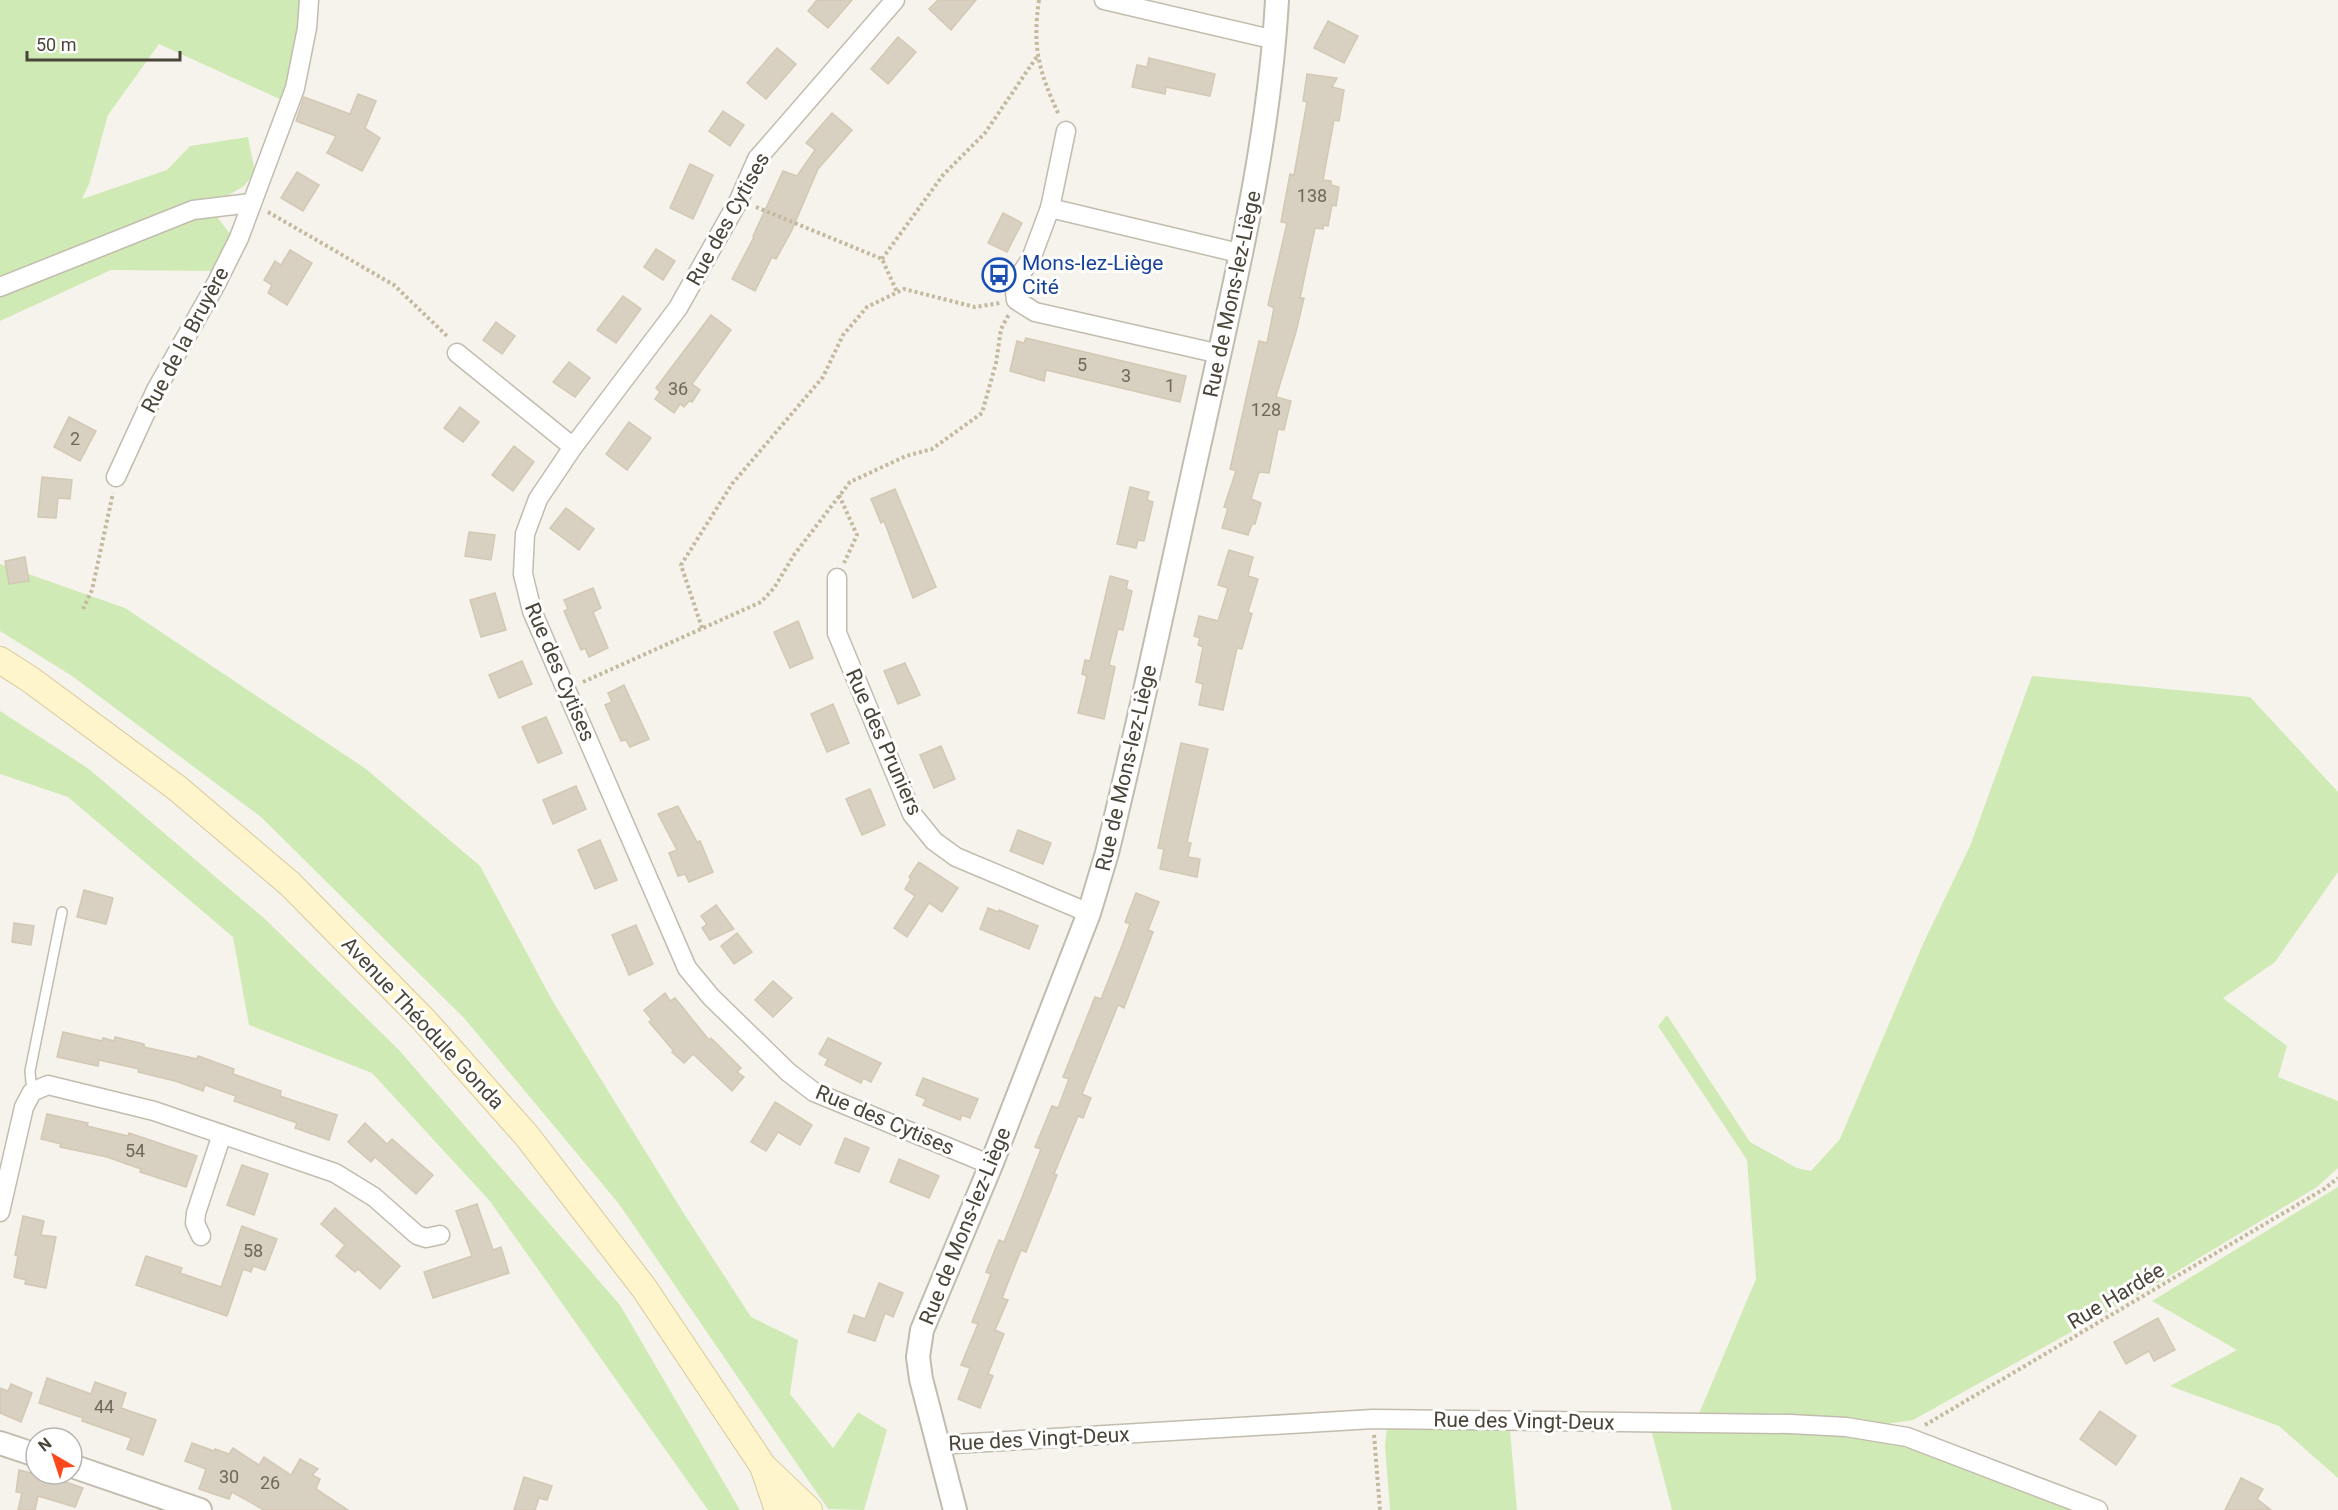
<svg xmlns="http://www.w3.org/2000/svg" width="2338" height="1510" font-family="Roboto,sans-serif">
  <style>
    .green { fill: #d0eab5 }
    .building { fill: #d8d0c1; stroke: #d3c8b4; stroke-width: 1.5 }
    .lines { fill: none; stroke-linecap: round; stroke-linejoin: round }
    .service-casing { stroke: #c2bcae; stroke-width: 12 }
    .minor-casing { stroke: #c2bcae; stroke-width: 21 }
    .tertiary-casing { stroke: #c2bcae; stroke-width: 26 }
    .secondary-casing { stroke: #d6c99b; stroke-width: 28 }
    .path { stroke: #c4b99f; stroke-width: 4; stroke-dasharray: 3 3; stroke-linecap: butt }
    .service { stroke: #fff; stroke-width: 9 }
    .minor { stroke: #fff; stroke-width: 18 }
    .tertiary { stroke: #fff; stroke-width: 22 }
    .secondary { stroke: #fff5cd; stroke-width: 26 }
    .labels { text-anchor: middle; stroke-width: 6; stroke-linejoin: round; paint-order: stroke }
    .number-label { font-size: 18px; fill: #6e685b }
    .street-label { font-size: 21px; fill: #4b4539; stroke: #fff }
    .transit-label { font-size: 21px; fill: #164399; stroke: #fff; text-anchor: start }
  </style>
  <rect width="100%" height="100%" fill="#f6f3ec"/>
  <g class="green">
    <polygon points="0,0 302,0 300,34 282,100 159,44 108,115 89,184 82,199 167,170 190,146 248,137 255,172 244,186 215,203 216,216 232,236 217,271 111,270 0,321"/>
    <polygon points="0,564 125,608 366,769 480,866 552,1000 681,1209 751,1317 798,1340 790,1394 833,1448 858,1412 887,1430 864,1510 828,1509 619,1204 464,1018 261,817 72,676 0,631"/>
    <polygon points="2032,676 2250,697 2338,792 2338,872 2275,962 2223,998 2287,1046 2278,1077 2338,1101 2338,1168 2317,1187 2136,1296 1913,1420 1879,1425 1698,1416 1756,1279 1747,1160 1658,1026 1667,1015 1750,1142 1797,1168 1811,1171 1840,1139 1923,944 1970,846"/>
    <polygon points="0,711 89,769 266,920 399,1050 620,1305 740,1510 708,1510 489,1200 372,1073 249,1025 233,937 68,797 0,774"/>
    <polygon points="2338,1187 2338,1478 2279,1426 2170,1386 2237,1350 2152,1301"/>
    <polygon points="1387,1429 1510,1430 1517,1510 1390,1510 1385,1445"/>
    <polygon points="1797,1429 1901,1446 1972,1469 2080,1510 1672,1510 1652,1433"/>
  </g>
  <g class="building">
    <polygon points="817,0 852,0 828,28 808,11"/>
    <polygon points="938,0 976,0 951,30 929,9"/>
    <polygon points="1328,21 1358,36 1344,63 1314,48"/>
    <polygon points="898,37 916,52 888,84 871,69"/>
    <polygon points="777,48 796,64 766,99 747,83"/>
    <polygon points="1149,58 1215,74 1210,96 1166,87 1165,94 1132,87 1137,65 1147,67"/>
    <polygon points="1307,74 1337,78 1332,87 1344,90 1339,121 1334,120 1323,180 1331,181 1331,185 1339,187 1336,206 1332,205 1328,226 1324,225 1323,229 1315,228 1300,298 1304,298 1296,332 1276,397 1291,401 1284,430 1278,429 1269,473 1259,472 1251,499 1261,503 1255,524 1252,524 1248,535 1222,528 1228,508 1224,507 1236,471 1230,469 1259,341 1267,343 1274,308 1268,305 1287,223 1281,222 1290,174 1294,175 1307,102 1303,101"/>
    <polygon points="358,94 376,101 365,128 380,138 362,171 327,153 336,136 296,121 304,97 350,114"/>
    <polygon points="723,111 744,125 730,146 709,131"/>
    <polygon points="832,113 852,130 818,169 791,232 776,259 772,257 755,291 732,279 754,237 753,236 783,171 797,176 815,150 806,143"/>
    <polygon points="690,164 713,175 693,219 670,208"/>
    <polygon points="297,172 319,185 303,211 281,198"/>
    <polygon points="1003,213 1022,223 1007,252 988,243"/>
    <polygon points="656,249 675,261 663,280 644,267"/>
    <polygon points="290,250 312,263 287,305 268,293 272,285 264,280 275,261 281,265"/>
    <polygon points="623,296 641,309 616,343 597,330"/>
    <polygon points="711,315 731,330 692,384 700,390 692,402 689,401 684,407 680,404 674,413 655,399 660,392 656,388"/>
    <polygon points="496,322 515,336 502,354 483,340"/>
    <polygon points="1026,338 1186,376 1180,402 1046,370 1044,381 1010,371 1017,341 1024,343"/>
    <polygon points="569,362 590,378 575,397 553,382"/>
    <polygon points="460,407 479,422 463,442 444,428"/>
    <polygon points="69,417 96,431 80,461 54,447"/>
    <polygon points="629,422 651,438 627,470 606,454"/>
    <polygon points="514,446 534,462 513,491 492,475"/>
    <polygon points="42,477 72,480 70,499 58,498 56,518 38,517"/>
    <polygon points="1130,487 1149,492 1147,500 1153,502 1144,541 1138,540 1136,548 1117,544"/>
    <polygon points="895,489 936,587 913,598 884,521 881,523 871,499"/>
    <polygon points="566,508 594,529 579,550 550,528"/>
    <polygon points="469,532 495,535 491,560 465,556"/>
    <polygon points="1229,550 1253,557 1248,576 1258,579 1248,612 1252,614 1242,649 1237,648 1223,710 1199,705 1203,684 1196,682 1203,647 1198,645 1200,638 1194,636 1199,616 1218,621 1228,588 1218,585"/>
    <polygon points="25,557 29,581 9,584 5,561"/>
    <polygon points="1110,576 1128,581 1126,589 1132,591 1123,630 1118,629 1109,665 1115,667 1104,719 1078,713 1087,676 1082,674 1085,660 1090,661"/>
    <polygon points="593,588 601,608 593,612 608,648 589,657 585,648 581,650 564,611 568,609 564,600"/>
    <polygon points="495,593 506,630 481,637 470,600"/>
    <polygon points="798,621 813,658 790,668 774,632"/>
    <polygon points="522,661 532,684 499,698 489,675"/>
    <polygon points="905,663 920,695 898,704 884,671"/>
    <polygon points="624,685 649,739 630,747 626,740 621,741 605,705 612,702 608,693"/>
    <polygon points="833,704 849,743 827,752 811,714"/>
    <polygon points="546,717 562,753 538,763 522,727"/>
    <polygon points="1181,743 1208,749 1187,842 1191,843 1188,857 1200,859 1197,877 1160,869 1164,849 1158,848"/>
    <polygon points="941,746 955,779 934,788 920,755"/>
    <polygon points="576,786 586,809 553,824 543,800"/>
    <polygon points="870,789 885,825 862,835 846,799"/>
    <polygon points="678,806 697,842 700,841 713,872 689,882 685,874 678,876 669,853 677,850 658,814"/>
    <polygon points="1018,830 1051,843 1043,864 1010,851"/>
    <polygon points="600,840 617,880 595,889 578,850"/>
    <polygon points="919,862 958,888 942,912 929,903 907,937 894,928 915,896 905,889 911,879 909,877"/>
    <polygon points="84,890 113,898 106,924 77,917"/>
    <polygon points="1136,893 1159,902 1148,930 1153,932 1124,1008 1118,1005 1082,1094 1091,1098 1083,1118 1078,1116 1054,1174 1057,1175 1026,1252 1021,1250 1002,1298 1008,1300 995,1330 1004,1334 988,1374 993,1376 980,1408 958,1399 970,1368 961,1365 978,1324 972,1322 991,1274 986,1272 999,1240 1004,1242 1023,1195 1041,1149 1035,1147 1052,1106 1058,1108 1069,1079 1063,1077 1095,997 1101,999 1120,951 1130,924 1125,922"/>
    <polygon points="716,905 734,929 710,940 702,928 707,924 701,916"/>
    <polygon points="988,908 998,912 999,910 1038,926 1029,949 980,929"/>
    <polygon points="14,923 34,926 31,945 12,942"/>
    <polygon points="636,925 653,964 629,975 612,935"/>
    <polygon points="737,933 752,952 734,964 721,946"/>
    <polygon points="773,981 792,998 773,1017 755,1000"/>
    <polygon points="665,993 670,1001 675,998 709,1040 711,1038 741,1068 737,1072 744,1077 732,1091 693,1054 684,1063 672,1052 673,1050 649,1022 652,1020 644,1010"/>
    <polygon points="63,1032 102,1041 103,1038 114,1041 115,1037 144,1044 144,1047 197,1059 198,1056 234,1069 233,1074 281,1091 280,1096 337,1115 329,1140 295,1128 297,1123 234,1101 236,1096 205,1085 203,1091 175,1081 138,1072 139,1069 99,1060 98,1066 57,1057"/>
    <polygon points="828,1038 881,1063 871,1082 863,1078 861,1083 825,1065 828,1059 819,1054"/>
    <polygon points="923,1078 978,1099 970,1118 962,1115 960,1120 923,1105 926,1099 916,1095"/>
    <polygon points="775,1102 812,1125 800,1145 778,1132 766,1151 751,1142"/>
    <polygon points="47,1114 88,1123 87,1126 128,1136 129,1133 197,1156 186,1187 140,1172 141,1169 107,1157 60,1147 61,1144 41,1139"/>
    <polygon points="365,1123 387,1144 392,1139 433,1175 416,1194 375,1157 371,1162 348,1142"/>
    <polygon points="845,1138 869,1148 859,1172 835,1163"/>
    <polygon points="899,1159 939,1176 929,1198 890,1182"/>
    <polygon points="242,1165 268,1174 254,1215 227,1205"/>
    <polygon points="477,1204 493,1250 501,1247 509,1273 433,1298 424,1272 472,1256 456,1211"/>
    <polygon points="335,1208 400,1266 380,1289 358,1269 355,1272 336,1256 345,1245 321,1224"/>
    <polygon points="23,1216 44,1221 41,1235 56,1237 46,1288 25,1284 26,1280 14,1277 18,1256 15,1255"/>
    <polygon points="242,1226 277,1239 265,1270 253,1266 251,1272 243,1269 227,1316 136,1285 146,1256 182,1268 180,1273 221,1287"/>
    <polygon points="879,1283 903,1293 893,1317 885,1313 875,1341 848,1332 854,1315 865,1319"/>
    <polygon points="2158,1318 2175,1350 2154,1361 2149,1351 2126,1364 2114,1342"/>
    <polygon points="47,1378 91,1394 95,1382 126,1393 121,1408 156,1420 143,1455 127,1449 131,1438 82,1421 83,1418 39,1403"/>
    <polygon points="11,1384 32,1393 21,1422 0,1413 0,1388 8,1391"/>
    <polygon points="2100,1411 2136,1436 2116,1465 2080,1439"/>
    <polygon points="192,1443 214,1451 215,1449 229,1454 233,1448 259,1465 264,1457 291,1475 300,1459 318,1469 312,1475 320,1479 316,1489 348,1510 264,1510 232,1492 229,1499 199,1489 206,1469 185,1461"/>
    <polygon points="19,1470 60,1480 83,1488 75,1507 38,1496 35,1510 18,1510 22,1493 16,1492"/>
    <polygon points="524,1477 552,1486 547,1500 539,1498 535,1510 514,1510"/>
    <polygon points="2241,1478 2263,1489 2257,1499 2271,1510 2225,1510"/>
  </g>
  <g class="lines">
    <g class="service-casing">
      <polyline id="service" points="35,1089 31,1082 30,1071 62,912"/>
    </g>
    <g class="minor-casing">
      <g id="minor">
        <polyline points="895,0 757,159 739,200 678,308 573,447 538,499 525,534 523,574 532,611 687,968 711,997 788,1072 814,1092 991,1165"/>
        <polyline points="1104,0 1275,40"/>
        <polyline points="1066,131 1050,208 1031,259 1014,284 1016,300 1035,312 1220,354"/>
        <polyline points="1050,208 1243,254"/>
        <polyline points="0,287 193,210 251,203"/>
        <polyline points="457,353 573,447"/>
        <polyline points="116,477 156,390 216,284 239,238 295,88 307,28 309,0"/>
        <polyline points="837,578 837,633 912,814 934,841 956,857 1089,913"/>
        <polyline points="0,1212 24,1107 32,1092 48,1085 154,1111 335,1173 374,1197 417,1235 426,1238 440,1235"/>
        <polyline points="201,1236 195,1223 196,1213 222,1134"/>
        <polyline points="937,1445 1373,1419 1790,1424 1846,1427 1907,1437 2098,1510"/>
      </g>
    </g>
    <g class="tertiary-casing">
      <g id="tertiary">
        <polyline points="0,1443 36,1455"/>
        <polyline points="72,1466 200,1510"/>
        <path d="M955,1510L921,1379L918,1357L922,1330L991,1165L1089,913L1107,853C1142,712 1171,570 1203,428C1234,286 1269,146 1277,0"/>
      </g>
    </g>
    <g class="secondary-casing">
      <g id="secondary">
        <polyline points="0,660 31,680 177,788 290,884 423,1019 527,1136 644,1288 763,1466 809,1510"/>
        <polyline points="764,1469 778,1510"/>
      </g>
    </g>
    <g class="path">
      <path d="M1039,0C1032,48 1039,72 1059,115"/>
      <polyline points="756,207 882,259 897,292"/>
      <polyline points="268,212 394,285 448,337"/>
      <polyline points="882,259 943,175 985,133 1038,55"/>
      <polyline points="839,495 857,535 844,563"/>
      <polyline points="83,609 92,590 113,493"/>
      <polyline points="702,628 681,565 732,484 823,377 843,335 867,307 904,289 975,307 1000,303"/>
      <polyline points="583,682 761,602 774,588 794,555 850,482 906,456 932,449 982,413 996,363 1001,329 1009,314"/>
      <polyline points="1925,1425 2324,1189 2338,1178"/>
      <polyline points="1374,1435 1380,1510"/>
    </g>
    <use href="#service" class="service"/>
    <use href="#minor" class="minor"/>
    <use href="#tertiary" class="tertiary"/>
    <use href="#secondary" class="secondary"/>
  </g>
  <defs>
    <g id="bus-ring" transform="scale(1.725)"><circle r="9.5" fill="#fff" stroke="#1a4fb4" stroke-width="1.5"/><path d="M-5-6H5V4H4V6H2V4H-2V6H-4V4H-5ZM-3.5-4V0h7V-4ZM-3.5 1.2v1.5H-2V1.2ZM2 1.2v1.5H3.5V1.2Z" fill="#1a4fb4"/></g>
  </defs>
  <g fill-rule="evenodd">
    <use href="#bus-ring" x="999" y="275"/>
  </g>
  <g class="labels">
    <g class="number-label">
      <text x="1312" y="202">138</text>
      <text x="1082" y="371">5</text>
      <text x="1126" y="382">3</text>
      <text x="1170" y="392">1</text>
      <text x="678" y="395">36</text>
      <text x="1266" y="416">128</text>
      <text x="75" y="445">2</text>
      <text x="135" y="1157">54</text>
      <text x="253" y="1257">58</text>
      <text x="104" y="1413">44</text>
      <text x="229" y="1483">30</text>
      <text x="270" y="1489">26</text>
    </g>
    <g class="street-label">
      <text transform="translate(728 219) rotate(-61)" y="7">Rue des Cytises</text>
      <text transform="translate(1232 294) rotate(-78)" y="7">Rue de Mons-lez-Liège</text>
      <text transform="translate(185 340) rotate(-62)" y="7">Rue de la Bruyère</text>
      <text transform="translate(560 672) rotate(67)" y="7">Rue des Cytises</text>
      <text transform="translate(884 742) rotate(66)" y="7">Rue des Pruniers</text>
      <text transform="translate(1126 768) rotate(-77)" y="7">Rue de Mons-lez-Liège</text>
      <text transform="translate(423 1023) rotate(47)" y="7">Avenue Théodule Gonda</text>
      <text transform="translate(885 1120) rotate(23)" y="7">Rue des Cytises</text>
      <text transform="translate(965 1226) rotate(-68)" y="7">Rue de Mons-lez-Liège</text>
      <text transform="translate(2116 1296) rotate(-31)" y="7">Rue Hardée</text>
      <text transform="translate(1524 1421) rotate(1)" y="7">Rue des Vingt-Deux</text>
      <text transform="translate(1039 1439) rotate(-3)" y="7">Rue des Vingt-Deux</text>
    </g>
    <g class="transit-label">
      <text x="1022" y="270">Mons-lez-Liège<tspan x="1022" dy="24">Cité</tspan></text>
    </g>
  </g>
  <g transform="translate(54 1456) rotate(321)"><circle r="28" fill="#ffffff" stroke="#b7b5b0" stroke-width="1.5"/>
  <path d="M0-4.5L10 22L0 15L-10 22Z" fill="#fd481c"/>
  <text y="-9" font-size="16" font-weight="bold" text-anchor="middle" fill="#4b4539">N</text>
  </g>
  <path d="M27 51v9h153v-9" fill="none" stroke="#4b4539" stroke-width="3"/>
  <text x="36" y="51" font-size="18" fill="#4b4539" stroke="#ffffff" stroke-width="4.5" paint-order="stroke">50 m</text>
</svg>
